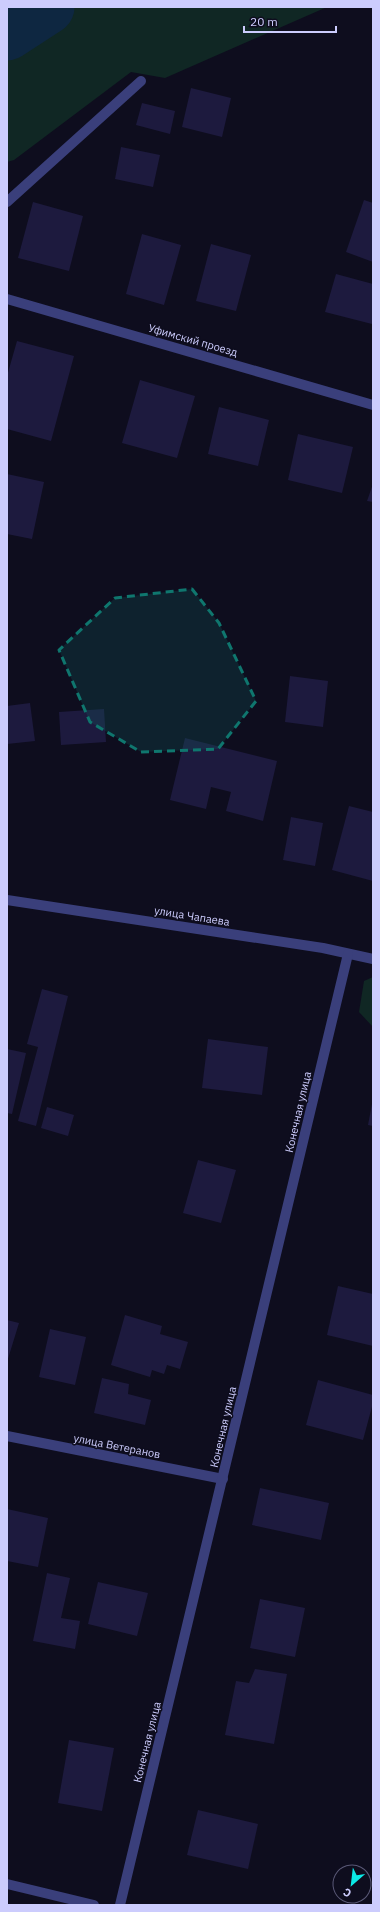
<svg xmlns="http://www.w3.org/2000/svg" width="380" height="1912" font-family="'IBM Plex Sans',sans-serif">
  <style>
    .green { fill: #102724 }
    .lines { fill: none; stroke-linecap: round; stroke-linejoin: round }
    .river { stroke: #0e2741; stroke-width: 55 }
    .building { fill: #1d1a3e }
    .minor { stroke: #3a3f7b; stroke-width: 10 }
    .marked { fill: #0f766e; fill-opacity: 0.2; stroke: #0f766e; stroke-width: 3; stroke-dasharray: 8 5; stroke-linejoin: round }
    .labels { text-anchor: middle; stroke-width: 3; stroke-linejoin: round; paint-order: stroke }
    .street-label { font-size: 11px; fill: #ccccfd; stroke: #0e0d1e }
  </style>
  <rect width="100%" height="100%" fill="#0e0d1e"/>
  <g class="green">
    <polygon points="7,7 327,7 165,78 131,72 14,160 7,162"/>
    <polygon points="373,977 373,1027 359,1012 364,981"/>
  </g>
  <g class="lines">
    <polyline class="river" points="7,33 47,7"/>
  </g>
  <g class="building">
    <polygon points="191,88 231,98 222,137 182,127"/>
    <polygon points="142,103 175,111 170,134 136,125"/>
    <polygon points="121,147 160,155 153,187 115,179"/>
    <polygon points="364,200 373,203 373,262 346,252"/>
    <polygon points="33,202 83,216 69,271 18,258"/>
    <polygon points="142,234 181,245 164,305 126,294"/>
    <polygon points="211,244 251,255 236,311 196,301"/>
    <polygon points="336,274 373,284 372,324 325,312"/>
    <polygon points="17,341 74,356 51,441 7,429 7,376"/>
    <polygon points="140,380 195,396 177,458 122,443"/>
    <polygon points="219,407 269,420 258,466 208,454"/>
    <polygon points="298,434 353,447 342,493 288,480"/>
    <polygon points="7,474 44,482 32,539 7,534"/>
    <polygon points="373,484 373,502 367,501"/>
    <polygon points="290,676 328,681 323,727 285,722"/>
    <polygon points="30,703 35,741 7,744 7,706"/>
    <polygon points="104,709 106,742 61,745 59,712"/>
    <polygon points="185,738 277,761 263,821 226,811 231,792 211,787 206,809 170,800"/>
    <polygon points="349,806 373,812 373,881 332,870"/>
    <polygon points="291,817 323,823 315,866 283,860"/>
    <polygon points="42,989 68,996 36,1126 18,1121 38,1047 27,1044"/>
    <polygon points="208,1039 268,1047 262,1095 202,1088"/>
    <polygon points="7,1049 26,1053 12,1114 7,1113"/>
    <polygon points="372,1104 373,1104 373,1126 368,1125"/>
    <polygon points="47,1107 74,1115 68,1136 41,1128"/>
    <polygon points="198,1160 236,1170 221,1223 183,1213"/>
    <polygon points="338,1286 373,1294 373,1346 327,1335"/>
    <polygon points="125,1315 162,1326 160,1334 188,1342 180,1369 167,1365 164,1374 152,1370 150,1377 111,1365"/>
    <polygon points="7,1320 19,1323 7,1362"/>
    <polygon points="50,1329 86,1337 75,1385 39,1377"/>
    <polygon points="102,1378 129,1384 128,1394 151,1400 145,1425 94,1413"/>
    <polygon points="318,1380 373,1395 373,1403 363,1440 306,1425"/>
    <polygon points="260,1488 329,1503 321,1540 252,1525"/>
    <polygon points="7,1509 48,1518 38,1567 7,1561"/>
    <polygon points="47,1573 70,1578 61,1618 80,1621 75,1649 33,1641"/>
    <polygon points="98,1582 148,1593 137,1636 88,1624"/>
    <polygon points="260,1599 305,1608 295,1657 250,1648"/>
    <polygon points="255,1669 287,1674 274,1744 225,1735 236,1681 249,1683"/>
    <polygon points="69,1740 114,1748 102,1811 58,1803"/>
    <polygon points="198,1810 258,1824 248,1869 187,1855"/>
  </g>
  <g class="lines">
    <g class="minor">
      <polyline points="7,202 141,81"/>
      <polyline points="7,299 373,405"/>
      <polyline points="7,900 323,948 373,959"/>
      <polyline points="7,1436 223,1479"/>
      <polyline points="7,1884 94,1905"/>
      <polyline points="120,1905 348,954"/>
    </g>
  </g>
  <path class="marked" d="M192,589L219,623L256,701L218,749L141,752L90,722L59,650L115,598Z"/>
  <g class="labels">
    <g class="street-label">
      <text transform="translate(193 340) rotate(16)" y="4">Уфимский проезд</text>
      <text transform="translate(192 916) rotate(9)" y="4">улица Чапаева</text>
      <text transform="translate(298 1112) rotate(-77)" y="4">Конечная улица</text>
      <text transform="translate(223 1427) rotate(-77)" y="4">Конечная улица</text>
      <text transform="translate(117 1446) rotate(11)" y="4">улица Ветеранов</text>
      <text transform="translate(147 1742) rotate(-76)" y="4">Конечная улица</text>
    </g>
  </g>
  <rect width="380" height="1912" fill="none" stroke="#ccccfd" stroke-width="16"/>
  <g transform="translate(352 1884) rotate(208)"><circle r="19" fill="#0e0d1e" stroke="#5a5977"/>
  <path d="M0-3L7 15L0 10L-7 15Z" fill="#0beae6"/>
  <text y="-6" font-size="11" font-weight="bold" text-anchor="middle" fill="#ccccfd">С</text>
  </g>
  <path d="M244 26v6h92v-6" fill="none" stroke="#ccccfd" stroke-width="2"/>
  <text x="250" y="26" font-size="12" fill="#ccccfd" stroke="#0e0d1e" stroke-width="3" paint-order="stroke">20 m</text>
</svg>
